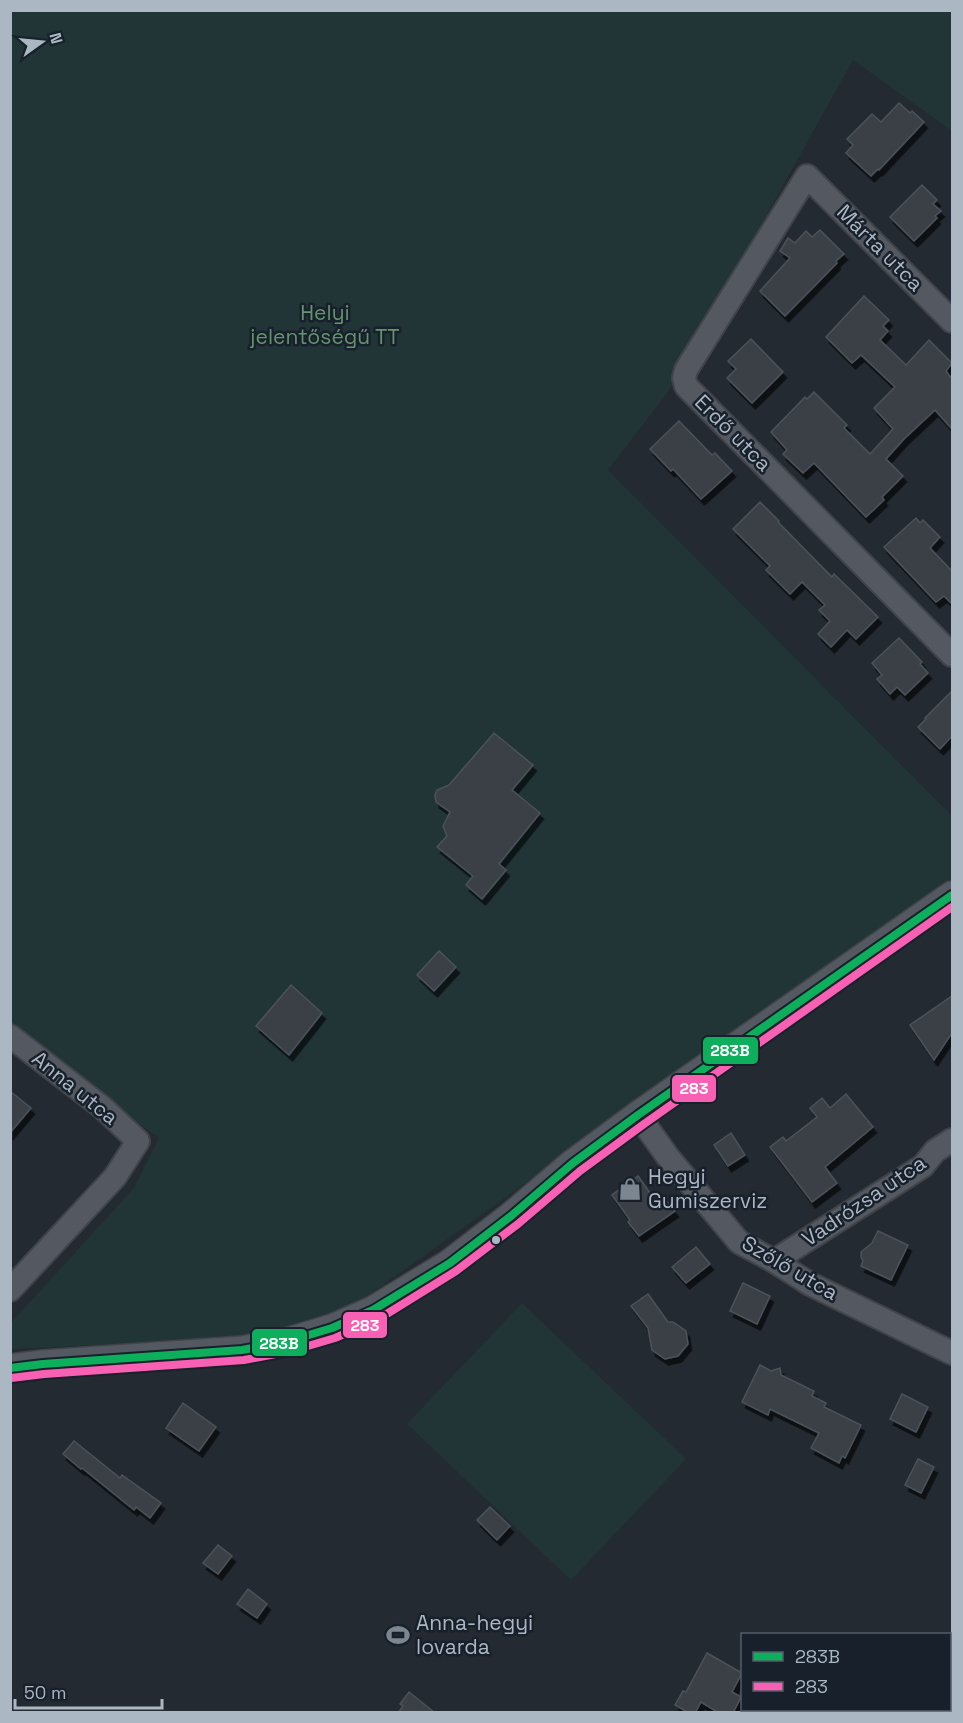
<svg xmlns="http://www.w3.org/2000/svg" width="963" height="1723" font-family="'Space Grotesk',sans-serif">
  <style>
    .green { fill: #213436 }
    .building { fill: #3b4046; stroke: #4b525a; stroke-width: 1.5; filter: url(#shadow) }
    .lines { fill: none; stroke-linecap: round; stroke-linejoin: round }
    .minor-casing { stroke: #40444a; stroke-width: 26 }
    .tertiary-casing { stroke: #40444a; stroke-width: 30 }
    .minor { stroke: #545860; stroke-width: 22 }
    .tertiary { stroke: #545860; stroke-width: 27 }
    .bus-1-casing { stroke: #18212b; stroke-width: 12 }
    .bus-2-casing { stroke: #18212b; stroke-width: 12 }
    .bus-1 { stroke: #0daf5c; stroke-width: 8 }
    .bus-2 { stroke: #f860b3; stroke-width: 8 }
    .bus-dot { fill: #acb7c4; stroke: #18212b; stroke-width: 2 }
    .labels { text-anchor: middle; stroke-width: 5; stroke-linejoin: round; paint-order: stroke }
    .street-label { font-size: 21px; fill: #acb7c4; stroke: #18212b }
    .park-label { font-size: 21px; fill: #64946d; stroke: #18212b }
    .poi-label { font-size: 21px; fill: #acb7c4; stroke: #18212b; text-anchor: start }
    .line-badge { stroke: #18212b; stroke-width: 2 }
    .badge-label { font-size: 16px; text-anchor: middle; font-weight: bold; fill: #fff }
  </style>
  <defs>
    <filter id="shadow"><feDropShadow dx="3.5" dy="6" stdDeviation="0" flood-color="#0009"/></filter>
  </defs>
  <rect width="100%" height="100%" fill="#242a31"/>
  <g class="green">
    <polygon points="11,11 952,11 952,131 853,60 668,392 608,470 952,816 952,879 341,1315 249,1336 172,1342 11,1349 10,1324 134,1188 159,1138 11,1030"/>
    <polygon points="522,1303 686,1459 571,1580 407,1424"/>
  </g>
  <g class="building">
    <polygon points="899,103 910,113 912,111 924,122 879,170 878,169 871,176 846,153 853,145 847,139 872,114 881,122"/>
    <polygon points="922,185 937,200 933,204 941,211 935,216 937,218 914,241 890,217"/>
    <polygon points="820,230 844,254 836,261 837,263 785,316 760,291 790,258 780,251 788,238 795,243 806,231 812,237"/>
    <polygon points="864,296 889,320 883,326 888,331 880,340 906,365 929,340 952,363 946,371 952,379 952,429 935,410 904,439 886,459 903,476 882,497 884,500 866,517 814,463 803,473 783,454 787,450 771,432 805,397 807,399 814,392 847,425 844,428 870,454 893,429 874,408 895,387 861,355 852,363 826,337"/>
    <polygon points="751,339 783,372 752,403 727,378 736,369 728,361"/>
    <polygon points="679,421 712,455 715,453 732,471 701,499 673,469 671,471 650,449"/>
    <polygon points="760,502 779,521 778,522 832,577 834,574 878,617 856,639 847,630 831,647 818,634 830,621 819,610 825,605 802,582 790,594 766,570 770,566 733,529"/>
    <polygon points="916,518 920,523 923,520 940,537 930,548 952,571 952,604 944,596 936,602 884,547"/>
    <polygon points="899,638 922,662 920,664 928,673 905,695 897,687 890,694 877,679 882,675 872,663"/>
    <polygon points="952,691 952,736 940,749 918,727 926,719 925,718"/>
    <polygon points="494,733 533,765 512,790 540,813 499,864 506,870 482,899 466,885 473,876 437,847 447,836 443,826 450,812 436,802 435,795 437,790 449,785"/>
    <polygon points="439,951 456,967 434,991 417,975"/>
    <polygon points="291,985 322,1013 289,1055 256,1026"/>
    <polygon points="952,996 952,1033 934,1060 910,1025"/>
    <polygon points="10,1091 31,1108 10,1133"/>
    <polygon points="846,1094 873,1127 825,1167 837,1183 812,1202 770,1147 783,1137 786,1141 817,1117 810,1108 822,1098 830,1108"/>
    <polygon points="731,1133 745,1155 728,1166 714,1145"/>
    <polygon points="638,1176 655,1200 656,1199 658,1201 663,1197 675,1211 639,1236 628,1222 630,1220 612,1195"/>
    <polygon points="878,1231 908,1245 891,1280 861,1266 863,1261 861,1257 861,1252 872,1243"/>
    <polygon points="696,1247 710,1264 686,1283 672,1267"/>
    <polygon points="743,1283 770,1296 757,1324 730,1311"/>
    <polygon points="648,1294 668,1322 673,1322 686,1331 688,1344 678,1356 665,1359 652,1350 648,1328 631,1306"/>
    <polygon points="760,1365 771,1371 780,1368 781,1375 814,1391 812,1396 826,1403 824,1407 861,1425 845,1458 842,1456 839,1463 811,1448 819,1433 770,1409 768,1415 742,1402"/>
    <polygon points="902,1394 928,1407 916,1432 890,1419"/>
    <polygon points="183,1403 216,1427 199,1451 166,1428"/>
    <polygon points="74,1441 120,1478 122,1475 161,1503 150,1518 136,1507 134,1510 82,1468 81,1469 63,1454"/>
    <polygon points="918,1459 934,1467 921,1493 905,1485"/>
    <polygon points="490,1507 510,1526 497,1540 477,1520"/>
    <polygon points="218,1545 232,1556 218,1574 203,1563"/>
    <polygon points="248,1589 267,1604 257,1618 237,1604"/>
    <polygon points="707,1653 742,1673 732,1692 741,1697 733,1713 719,1713 701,1702 695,1713 689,1713 675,1705 683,1691 686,1692"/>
    <polygon points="409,1692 435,1713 398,1713 403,1706 400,1704"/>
  </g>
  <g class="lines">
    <g class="minor-casing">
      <g id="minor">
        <polyline points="952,321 807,176 686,370 684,378 686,386 952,655"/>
        <polyline points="10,1036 103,1108 138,1141 115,1177 10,1290"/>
        <polyline points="638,1115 668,1157 739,1242 774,1261 810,1284 952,1353"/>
        <polyline points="774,1261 923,1166 935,1151 952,1140"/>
      </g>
    </g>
    <g class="tertiary-casing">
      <polyline id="tertiary" points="10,1368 43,1364 242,1350 289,1341 332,1328 373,1310 450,1263 511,1216 573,1163 638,1115 952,895"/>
    </g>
    <use href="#minor" class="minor"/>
    <use href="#tertiary" class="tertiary"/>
    <g class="bus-1-casing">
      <polyline id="bus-1" points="10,1368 43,1364 242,1350 289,1341 332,1328 373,1310 450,1263 511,1216 573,1163 638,1115 952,895"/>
    </g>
    <g class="bus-2-casing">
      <polyline id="bus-2" points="11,1378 44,1374 244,1360 291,1351 335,1338 377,1320 456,1271 518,1224 580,1171 644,1124 952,907"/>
    </g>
    <use href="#bus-1" class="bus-1"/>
    <use href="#bus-2" class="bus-2"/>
  </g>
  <defs>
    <g id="shop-bare" transform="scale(1.8)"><path d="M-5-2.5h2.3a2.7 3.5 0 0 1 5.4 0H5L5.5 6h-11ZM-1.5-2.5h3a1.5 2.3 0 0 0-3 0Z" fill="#7c8691" stroke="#18212b" stroke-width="2.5" paint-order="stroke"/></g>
    <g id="stadium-bare" transform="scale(1.8)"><path d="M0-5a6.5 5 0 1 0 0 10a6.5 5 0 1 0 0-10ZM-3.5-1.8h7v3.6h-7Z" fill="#7c8691" stroke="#18212b" stroke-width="2.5" paint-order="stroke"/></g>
  </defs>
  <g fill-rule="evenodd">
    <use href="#shop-bare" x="630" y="1189"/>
    <use href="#stadium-bare" x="398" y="1635"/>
  </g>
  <circle class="bus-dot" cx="496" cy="1240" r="5"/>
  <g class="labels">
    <g class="street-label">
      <text transform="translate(880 248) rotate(45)" y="7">Márta utca</text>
      <text transform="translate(733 433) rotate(45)" y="7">Erdő utca</text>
      <text transform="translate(75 1088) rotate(39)" y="7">Anna utca</text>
      <text transform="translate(864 1201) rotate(-34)" y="7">Vadrózsa utca</text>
      <text transform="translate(790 1268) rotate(30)" y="7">Szőlő utca</text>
    </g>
    <g class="park-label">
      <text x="325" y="320">Helyi<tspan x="325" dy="24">jelentőségű TT</tspan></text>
    </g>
    <g class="poi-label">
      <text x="648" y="1184">Hegyi<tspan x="648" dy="24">Gumiszerviz</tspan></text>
      <text x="416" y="1630">Anna-hegyi<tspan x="416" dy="24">lovarda</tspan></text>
    </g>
  </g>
  <g class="line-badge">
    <rect x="702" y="1036" width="57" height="29" rx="6" fill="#0daf5c"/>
    <rect x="671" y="1074" width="46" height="29" rx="6" fill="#f860b3"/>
    <rect x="342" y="1311" width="46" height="28" rx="6" fill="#f860b3"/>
    <rect x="251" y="1328" width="57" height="29" rx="6" fill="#0daf5c"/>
  </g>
  <g class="badge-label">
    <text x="730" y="1056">283B</text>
    <text x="694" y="1094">283</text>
    <text x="365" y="1331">283</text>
    <text x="279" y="1349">283B</text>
  </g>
  <rect width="963" height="1723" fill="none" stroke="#acb7c4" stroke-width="24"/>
  <rect x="741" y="1633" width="210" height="78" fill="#18212b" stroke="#535d68" stroke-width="1.5"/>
  <rect x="753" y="1652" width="30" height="9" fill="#0daf5c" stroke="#535d68" stroke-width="1.5"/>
  <text x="795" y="1663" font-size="18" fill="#acb7c4">283B</text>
  <rect x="753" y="1682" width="30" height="9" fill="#f860b3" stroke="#535d68" stroke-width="1.5"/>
  <text x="795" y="1693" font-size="18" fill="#acb7c4">283</text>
  <g transform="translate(42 42) rotate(75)" stroke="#18212b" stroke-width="4.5" paint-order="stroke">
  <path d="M0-4.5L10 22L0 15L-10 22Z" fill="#acb7c4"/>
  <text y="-9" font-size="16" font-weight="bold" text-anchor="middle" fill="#acb7c4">N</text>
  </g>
  <path d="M15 1699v9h147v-9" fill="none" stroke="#acb7c4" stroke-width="3"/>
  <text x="24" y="1699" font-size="18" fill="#acb7c4" stroke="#18212b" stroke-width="4.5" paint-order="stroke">50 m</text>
</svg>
